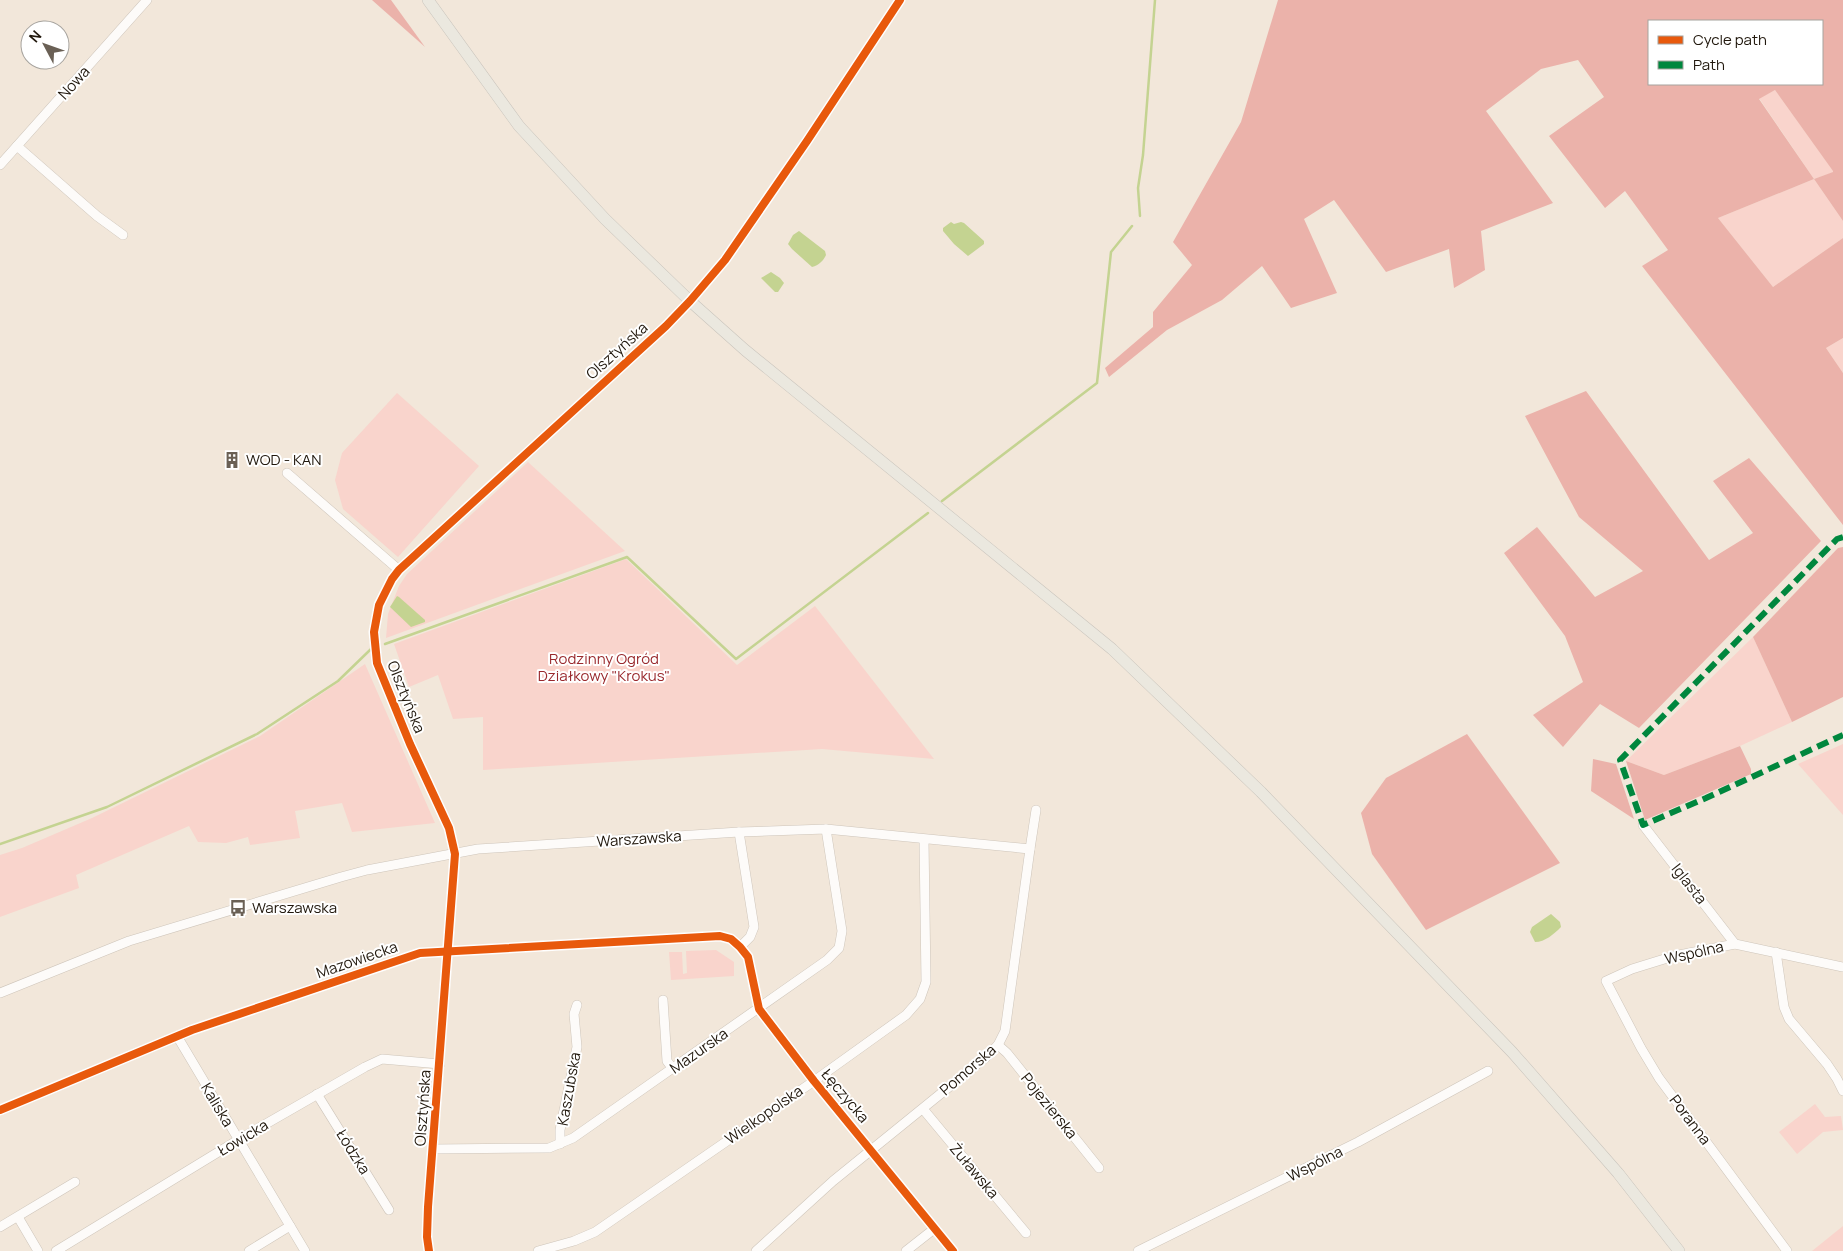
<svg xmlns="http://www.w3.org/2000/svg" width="1843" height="1251" font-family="Manrope,sans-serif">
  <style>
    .green { fill: #f9d4cc }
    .forest { fill: #ebb2aa; fill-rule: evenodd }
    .water { fill: #c4d391 }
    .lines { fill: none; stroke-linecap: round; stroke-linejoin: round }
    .stream { stroke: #c4d391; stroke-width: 2.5 }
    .minor-casing { stroke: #cec5ba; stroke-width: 10 }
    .major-casing { stroke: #c9c4bc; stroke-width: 12 }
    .minor { stroke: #fdfbf9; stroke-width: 9 }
    .major { stroke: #ebe8df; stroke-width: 11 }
    .quiet { stroke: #00873e; stroke-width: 6; stroke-dasharray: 12 6; stroke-linecap: butt }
    .cycleway-casing { stroke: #fff; stroke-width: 11 }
    .cycleway { stroke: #e8590c; stroke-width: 8 }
    .labels { text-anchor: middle; stroke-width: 4; stroke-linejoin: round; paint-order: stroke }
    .street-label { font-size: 15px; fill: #21180d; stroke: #fff }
    .poi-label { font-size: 15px; fill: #21180d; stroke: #fff; text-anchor: start }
    .park-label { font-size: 15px; fill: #99292d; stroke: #fff }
  </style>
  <rect width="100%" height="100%" fill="#f2e7da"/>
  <g class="green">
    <polygon points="1775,90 1834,172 1814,179 1843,221 1843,238 1773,287 1718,218 1814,179 1759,98"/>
    <polygon points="1843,338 1843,373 1826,348"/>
    <polygon points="397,393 479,466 398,557 343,509 335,480 342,453"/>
    <polygon points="528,462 625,551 386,638 388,614 399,586 407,574"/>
    <polygon points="626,559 737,665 815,606 934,759 822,749 483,770 483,717 453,719 438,675 409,687 394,644"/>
    <polygon points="1753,637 1792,722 1740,746 1664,775 1626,761"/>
    <polygon points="365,664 435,823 352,832 342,803 295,811 300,838 250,845 248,837 226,843 198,842 189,826 76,875 79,888 0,917 0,855 22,848 92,818 260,736"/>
    <polygon points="1843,744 1843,815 1798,764"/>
    <polygon points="716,950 734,962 734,976 671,980 669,952 682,952 683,974 687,973 686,951"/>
    <polygon points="1815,1104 1825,1117 1841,1116 1843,1130 1823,1132 1797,1154 1779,1132"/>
    <polygon points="1843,1226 1843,1251 1812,1251"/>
  </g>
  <g class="forest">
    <polygon points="372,0 391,0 425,47"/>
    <path d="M1278,0H1843V221L1814,179L1718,218L1773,287L1843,238V338L1826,348L1843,373V525L1642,266L1668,250L1625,191L1605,208L1549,136L1604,97L1578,60L1541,69L1486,111L1553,203L1481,231L1485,270L1454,288L1449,249L1386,272L1334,200L1304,219L1337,293L1291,308L1262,266L1222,300L1167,330L1109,377L1105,368L1153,327V312L1192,265L1173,242L1241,122ZM1649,21H1822V84H1649ZM1775,90L1833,171V172L1814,179L1759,99Z"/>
    <polygon points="1586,391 1709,560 1753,533 1713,481 1749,458 1821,541 1639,728 1600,704 1563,747 1533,715 1583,682 1565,636 1504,553 1537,527 1595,597 1643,571 1579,517 1525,416"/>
    <polygon points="1843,547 1843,697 1792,722 1753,637 1838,548"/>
    <polygon points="1467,734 1560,863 1426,930 1372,854 1361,813 1386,778"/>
    <polygon points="1740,746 1751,769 1751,774 1645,820 1626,761 1664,775"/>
    <polygon points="1593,759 1616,764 1634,819 1591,791"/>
  </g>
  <g class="water">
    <polygon points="951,222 954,224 961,222 964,223 984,241 984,244 968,256 954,244 943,231 943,228"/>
    <path d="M799,231L825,251L826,255C823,261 819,265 812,267L792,249L788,244L793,235Z"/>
    <polygon points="771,272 780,278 784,283 778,292 775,292 761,278"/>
    <polygon points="397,596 399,597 425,620 425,622 411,627 390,607"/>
    <path d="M1551,914L1560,922L1561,927C1554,934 1545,942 1535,942L1530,932L1532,927Z"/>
  </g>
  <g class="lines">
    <g class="stream">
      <polyline points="1140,216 1138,188 1143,155 1155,0"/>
      <polyline points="942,501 1097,383 1111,252 1132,226"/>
      <polyline points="385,644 627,557 736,659 928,513"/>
      <polyline points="0,844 107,807 257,734 338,681 371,649"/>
    </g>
    <g class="minor-casing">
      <g id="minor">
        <polyline points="17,146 97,216 123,235"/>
        <polyline points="0,165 147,0"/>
        <polyline points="287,473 399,570"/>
        <polyline points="1643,825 1735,944"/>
        <polyline points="739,832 754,927 750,937 740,947"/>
        <polyline points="1776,952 1784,1007 1789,1019 1827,1064 1837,1079 1843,1091"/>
        <polyline points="0,993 129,941 341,877 367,870 478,849 739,832 826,829 1030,849"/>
        <polyline points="663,1000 667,1061 673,1069"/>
        <polyline points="177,1036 305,1251"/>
        <polyline points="998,1045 1007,1053 1099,1168"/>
        <polyline points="317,1094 389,1210"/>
        <polyline points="923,1109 1026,1233"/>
        <polyline points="0,1110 192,1030 420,953 720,936 731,939 740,947 748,957 759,1009 814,1081 953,1251"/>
        <polyline points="560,1144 560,1130 577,1047 574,1014 577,1005"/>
        <polyline points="434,1149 549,1148 573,1138 827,960 839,948 842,931 826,829"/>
        <polyline points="18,1217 38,1251"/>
        <polyline points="0,1227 75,1182"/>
        <polyline points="56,1251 238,1140 365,1067 382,1059 440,1064"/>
        <polyline points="249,1251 290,1226"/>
        <polyline points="429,1251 427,1237 428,1207 455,854 449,828 410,744 377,663 374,632 379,605 392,579 399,570 666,326 690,301 725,260 807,141 900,0"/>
        <polyline points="538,1251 574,1241 595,1232 814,1081 906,1015 920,999 926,982 924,840"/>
        <polyline points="756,1251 833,1181 986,1057 998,1045 1005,1031 1030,849 1036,810"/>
        <polyline points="906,1251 934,1229"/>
        <polyline points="1138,1251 1358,1142 1488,1071"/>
        <polyline points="1787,1251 1659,1078 1641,1048 1606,981 1632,969 1674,956 1735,944 1843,967"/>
      </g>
    </g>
    <g class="major-casing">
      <polyline id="major" points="428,0 519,126 557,167 605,219 690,301 745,350 1112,649 1261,792 1512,1052 1618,1173 1679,1251"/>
    </g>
    <use href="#minor" class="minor"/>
    <use href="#major" class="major"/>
    <polyline class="quiet" points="1843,537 1837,539 1620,760 1643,825 1706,798 1843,735"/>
    <g class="cycleway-casing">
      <g id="cycleway">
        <polyline points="0,1110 192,1030 420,953 720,936 731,939 740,947 748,957 759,1009 814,1081 953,1251"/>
        <polyline points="429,1251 427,1237 428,1207 455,854 449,828 410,744 377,663 374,632 379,605 392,579 399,570 666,326 690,301 725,260 807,141 900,0"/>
      </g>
    </g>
    <use href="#cycleway" class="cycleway"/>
  </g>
  <defs>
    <g id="building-bare" transform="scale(1.35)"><path d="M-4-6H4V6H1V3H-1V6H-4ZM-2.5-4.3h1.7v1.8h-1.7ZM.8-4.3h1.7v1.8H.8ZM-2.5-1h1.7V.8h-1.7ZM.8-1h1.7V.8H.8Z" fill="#6a6055" stroke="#fff" stroke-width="2.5" paint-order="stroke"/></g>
    <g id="bus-bare" transform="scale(1.35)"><path d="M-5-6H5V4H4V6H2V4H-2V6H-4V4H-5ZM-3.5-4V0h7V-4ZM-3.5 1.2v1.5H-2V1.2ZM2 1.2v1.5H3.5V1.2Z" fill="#6a6055" stroke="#fff" stroke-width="2.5" paint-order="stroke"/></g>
  </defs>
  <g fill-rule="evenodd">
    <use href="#building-bare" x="232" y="460"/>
    <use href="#bus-bare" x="238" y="908"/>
  </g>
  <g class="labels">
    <g class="street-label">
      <text transform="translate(74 83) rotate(-48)" y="5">Nowa</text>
      <text transform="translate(617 351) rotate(-42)" y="5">Olsztyńska</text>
      <text transform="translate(406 697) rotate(68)" y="5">Olsztyńska</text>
      <text transform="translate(639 839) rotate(-4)" y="5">Warszawska</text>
      <text transform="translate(1689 884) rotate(52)" y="5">Iglasta</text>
      <text transform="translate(1694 953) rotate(-13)" y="5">Wspólna</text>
      <text transform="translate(357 960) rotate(-19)" y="5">Mazowiecka</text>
      <text transform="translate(699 1051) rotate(-35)" y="5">Mazurska</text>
      <text transform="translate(968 1070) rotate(-41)" y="5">Pomorska</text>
      <text transform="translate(569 1089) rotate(-80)" y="5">Kaszubska</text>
      <text transform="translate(845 1096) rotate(50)" y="5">Łęczycka</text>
      <text transform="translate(217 1105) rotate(59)" y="5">Kaliska</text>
      <text transform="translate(1049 1106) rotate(51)" y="5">Pojezierska</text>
      <text transform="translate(423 1108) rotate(-86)" y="5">Olsztyńska</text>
      <text transform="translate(764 1115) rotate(-35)" y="5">Wielkopolska</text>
      <text transform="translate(1690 1120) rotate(53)" y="5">Poranna</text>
      <text transform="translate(243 1138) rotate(-31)" y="5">Łowicka</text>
      <text transform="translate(353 1152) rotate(58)" y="5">Łódzka</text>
      <text transform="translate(1315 1164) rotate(-27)" y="5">Wspólna</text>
      <text transform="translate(974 1171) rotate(50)" y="5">Żuławska</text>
    </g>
    <g class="poi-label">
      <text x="246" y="465">WOD - KAN</text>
      <text x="252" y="913">Warszawska</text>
    </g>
    <g class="park-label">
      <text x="604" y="664">Rodzinny Ogród<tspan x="604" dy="17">Działkowy "Krokus"</tspan></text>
    </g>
  </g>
  <rect x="1648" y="20" width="175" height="65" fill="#ffffff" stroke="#a6a39e"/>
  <rect x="1658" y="36" width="25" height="8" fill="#e8590c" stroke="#a6a39e"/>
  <text x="1693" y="45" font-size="15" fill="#21180d">Cycle path</text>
  <rect x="1658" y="61" width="25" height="8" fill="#00873e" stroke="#a6a39e"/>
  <text x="1693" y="70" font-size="15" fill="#21180d">Path</text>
  <g transform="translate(45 45) rotate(311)"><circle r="24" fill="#ffffff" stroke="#a6a39e"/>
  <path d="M0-4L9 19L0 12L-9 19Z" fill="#6a6055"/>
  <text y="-8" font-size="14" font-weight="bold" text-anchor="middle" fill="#21180d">N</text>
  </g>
</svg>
